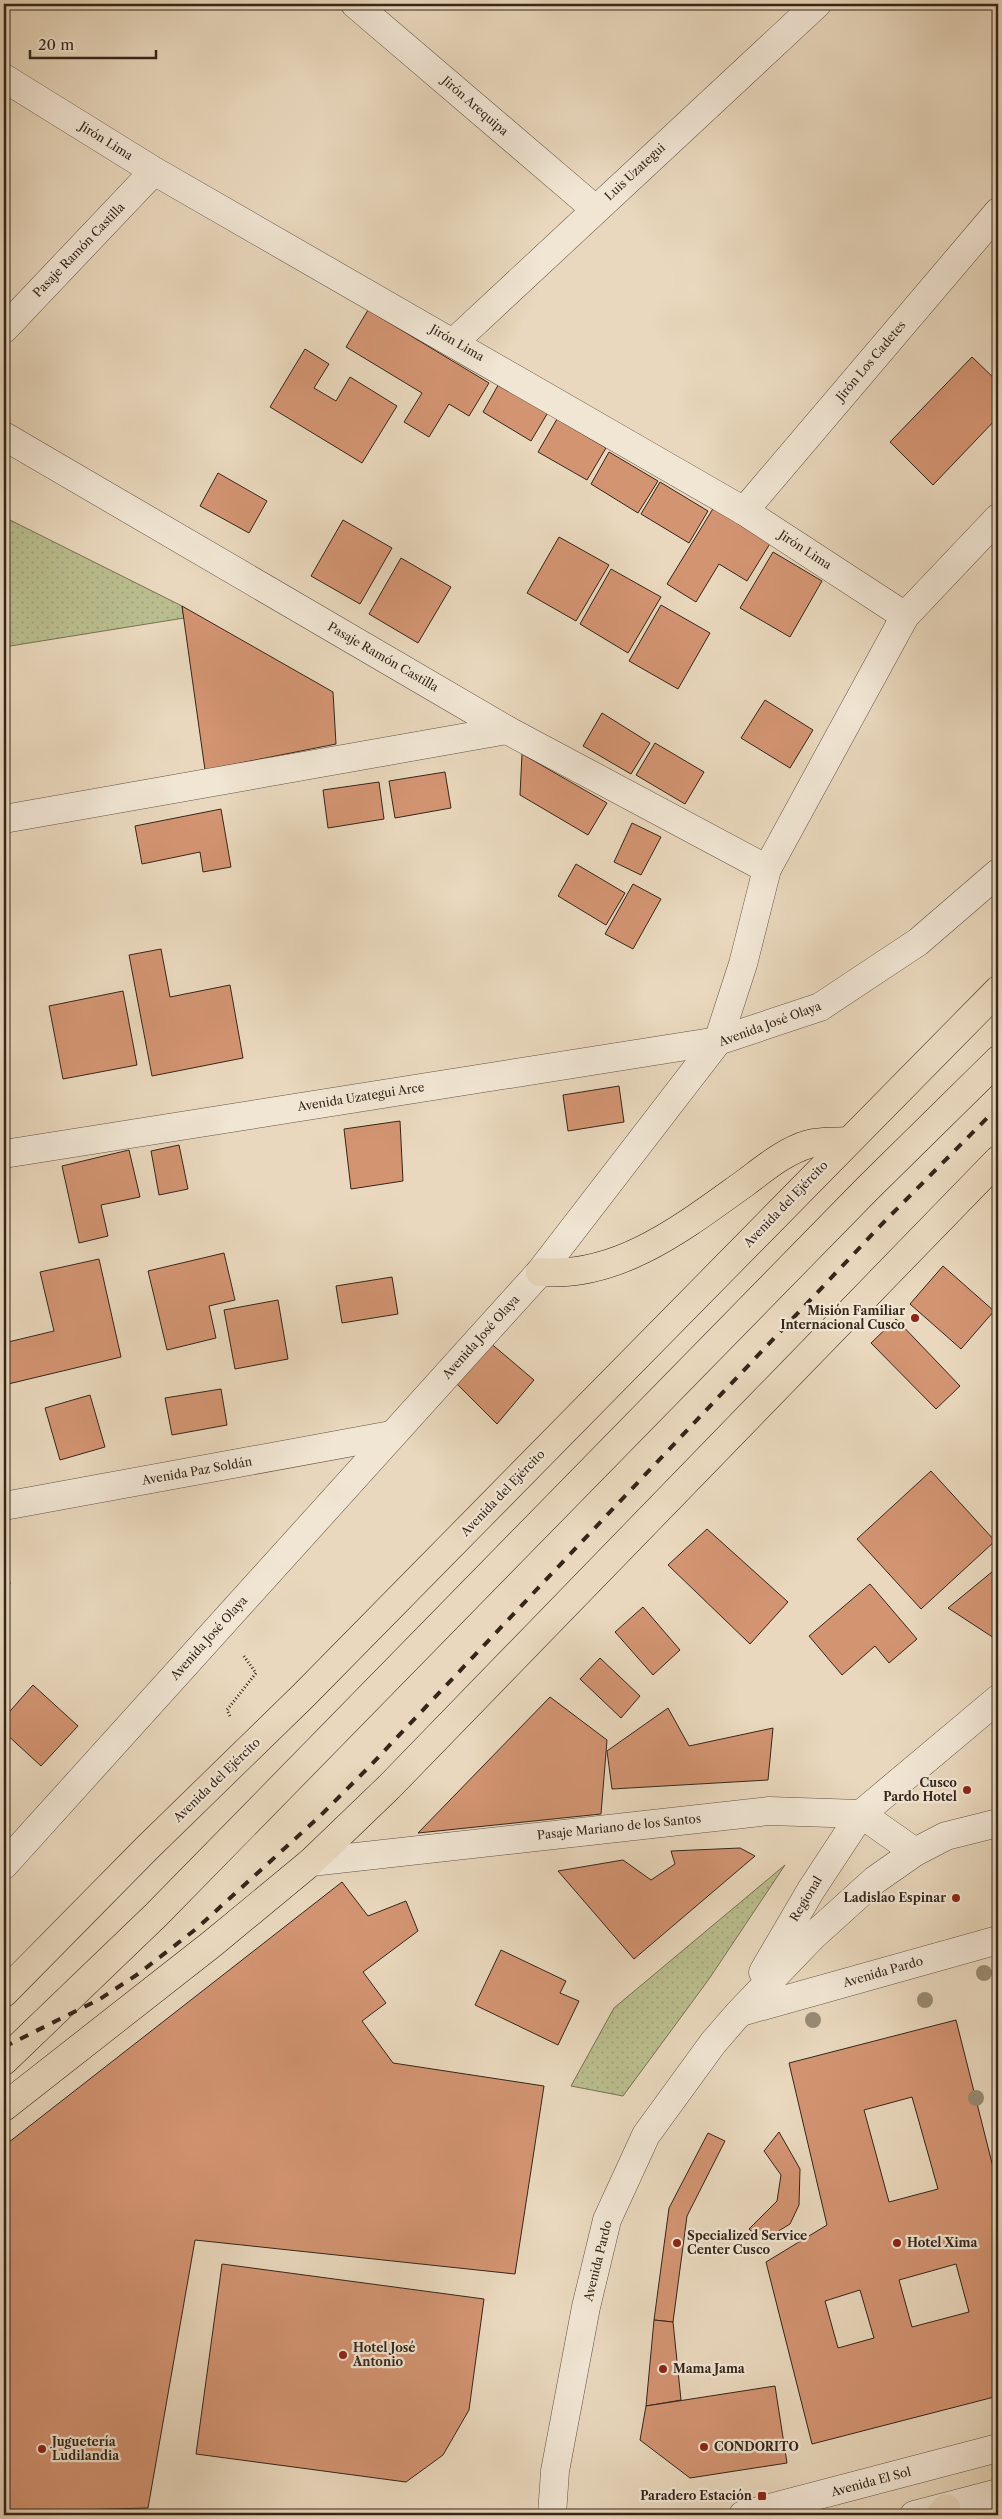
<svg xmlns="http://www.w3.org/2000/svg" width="1002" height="2519" font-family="'Libre Caslon Text',serif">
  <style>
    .grass { fill: url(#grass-dots); stroke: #787254 }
    .building { fill: #d39472; stroke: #35261a; fill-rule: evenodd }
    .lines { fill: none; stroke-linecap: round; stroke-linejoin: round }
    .minor-casing { stroke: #625243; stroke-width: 29 }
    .major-casing { stroke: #35261a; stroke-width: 29 }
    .path { stroke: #35261a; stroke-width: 3; stroke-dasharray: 1 2.5; stroke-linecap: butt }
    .minor { stroke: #f1e6d4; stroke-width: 28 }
    .major { stroke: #e9d8bd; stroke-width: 28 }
    .rail { stroke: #35261a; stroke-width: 4; stroke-dasharray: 9 9; stroke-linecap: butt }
    .tree { fill: #988b73 }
    .poi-dot { fill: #8f2418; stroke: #f1e6d4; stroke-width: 2 }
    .labels { text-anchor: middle; stroke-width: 4.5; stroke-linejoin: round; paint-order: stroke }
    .street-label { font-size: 12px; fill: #35261a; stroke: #f1e6d4 }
    .poi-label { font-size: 12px; font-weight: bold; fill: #35261a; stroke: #f1e6d4; text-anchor: start }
  </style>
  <defs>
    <pattern id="grass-dots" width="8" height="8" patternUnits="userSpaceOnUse" patternTransform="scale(1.25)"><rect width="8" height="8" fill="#babe8e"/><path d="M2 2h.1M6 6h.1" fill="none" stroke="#a0a37a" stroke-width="1.8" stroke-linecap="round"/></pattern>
  </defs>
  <rect width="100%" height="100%" fill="#e9d8bd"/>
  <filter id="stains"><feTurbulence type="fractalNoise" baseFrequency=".004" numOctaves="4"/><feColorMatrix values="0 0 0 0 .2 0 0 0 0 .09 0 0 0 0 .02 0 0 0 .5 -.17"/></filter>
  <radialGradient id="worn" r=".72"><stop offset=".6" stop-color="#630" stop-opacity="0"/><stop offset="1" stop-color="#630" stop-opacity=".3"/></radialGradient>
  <g class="grass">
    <polygon points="4,517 182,606 184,618 4,647"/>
    <polygon points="785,1865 709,1979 623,2096 571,2086 614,2008"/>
  </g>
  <g class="building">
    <polygon points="368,310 489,383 469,416 449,404 429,437 404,422 422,393 346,347"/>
    <polygon points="305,349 329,364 314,388 336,401 350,377 397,406 362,463 270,407"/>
    <polygon points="972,357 998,382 998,417 933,485 890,442"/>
    <polygon points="501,380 550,409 531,441 483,412"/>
    <polygon points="557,419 606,448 587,480 538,452"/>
    <polygon points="609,452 658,481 638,513 591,484"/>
    <polygon points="218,473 267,501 249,533 200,506"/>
    <polygon points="660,482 708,511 689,543 641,514"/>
    <polygon points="714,507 771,542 747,581 719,564 696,602 667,584"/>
    <polygon points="343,520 392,548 360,604 311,576"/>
    <polygon points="559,537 609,565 576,621 527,593"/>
    <polygon points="773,552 822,581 790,637 740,608"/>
    <polygon points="401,558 451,587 418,643 369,614"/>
    <polygon points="611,569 661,597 628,653 580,624"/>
    <polygon points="661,605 710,633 678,689 629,661"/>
    <polygon points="182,606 333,692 336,744 205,770"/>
    <polygon points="765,700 813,730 790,768 741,738"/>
    <polygon points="602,713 650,743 631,774 583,746"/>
    <polygon points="655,743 704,772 685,804 636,775"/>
    <polygon points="522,754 607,803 588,835 520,795"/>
    <polygon points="445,772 451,808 395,818 389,781"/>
    <polygon points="379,782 384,819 328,828 323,790"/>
    <polygon points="221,809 231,867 203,872 200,852 142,864 135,826"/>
    <polygon points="632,823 661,837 641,875 614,862"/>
    <polygon points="576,864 625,893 606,925 558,896"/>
    <polygon points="633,884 661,899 633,949 605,934"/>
    <polygon points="161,949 170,997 230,985 243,1058 152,1076 129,955"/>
    <polygon points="123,991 137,1065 63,1079 49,1006"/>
    <polygon points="619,1086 624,1122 568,1131 563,1095"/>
    <polygon points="400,1121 403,1181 351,1189 344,1129"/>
    <polygon points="179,1145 188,1189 159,1195 151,1151"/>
    <polygon points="129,1150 140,1197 101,1205 108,1236 79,1243 62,1166"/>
    <polygon points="224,1253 235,1300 209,1306 216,1338 167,1350 148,1271"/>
    <polygon points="99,1259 121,1357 4,1385 4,1343 54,1331 40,1272"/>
    <polygon points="943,1266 994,1311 961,1349 910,1304"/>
    <polygon points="392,1277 398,1314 342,1323 336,1286"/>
    <polygon points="278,1300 288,1359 235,1369 224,1310"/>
    <polygon points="896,1319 960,1386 936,1409 871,1343"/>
    <polygon points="488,1341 534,1380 497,1424 455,1382"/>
    <polygon points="221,1389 227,1425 172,1435 165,1398"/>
    <polygon points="90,1395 105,1447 60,1460 45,1408"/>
    <polygon points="931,1471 995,1541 921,1609 857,1539"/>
    <polygon points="707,1529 788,1602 750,1644 668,1565"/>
    <polygon points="4,1546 10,1584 4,1585"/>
    <polygon points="998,1567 998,1634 994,1638 948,1608"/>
    <polygon points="870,1584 917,1639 889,1663 875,1646 842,1675 809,1636"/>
    <polygon points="643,1607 680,1650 653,1675 615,1632"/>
    <polygon points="600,1658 640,1696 621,1718 580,1679"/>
    <polygon points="33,1685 78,1726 41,1766 4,1732 4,1718"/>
    <polygon points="550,1697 607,1740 601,1814 418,1833"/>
    <polygon points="668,1708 689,1746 773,1728 768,1780 612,1789 607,1751"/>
    <polygon points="740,1848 755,1856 634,1959 558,1871 623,1860 651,1880 675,1864 671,1851"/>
    <polygon points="342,1882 368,1916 406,1901 418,1931 363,1972 386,2003 362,2021 393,2063 544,2086 515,2274 195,2240 148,2508 4,2512 4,2146"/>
    <polygon points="501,1950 566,1981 560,1993 579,2001 558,2045 475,2005"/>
    <path d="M956,2020L998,2187V2396L812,2444L766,2262L827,2225L789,2063ZM912,2097L938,2189L889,2202L864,2110ZM956,2264L969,2312L912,2327L899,2280ZM860,2290L874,2338L838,2348L825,2301Z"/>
    <polygon points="779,2132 800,2169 799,2205 790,2224 762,2241 749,2229 777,2201 781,2175 764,2151"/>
    <polygon points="708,2133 725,2141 687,2216 673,2322 654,2320 669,2208"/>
    <polygon points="222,2264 484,2299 469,2410 443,2455 406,2482 196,2454"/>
    <polygon points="654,2320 673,2322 681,2400 646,2406"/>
    <polygon points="775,2386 787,2463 690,2478 640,2440 646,2406"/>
  </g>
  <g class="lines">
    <g class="minor-casing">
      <g id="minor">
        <polyline points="355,4 595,209"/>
        <polyline points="4,78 154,171 744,511 905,616"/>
        <polyline points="4,329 154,171"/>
        <polyline points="454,342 817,4"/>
        <polyline points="4,436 507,730 767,869"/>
        <polyline points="744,511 998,212"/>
        <polyline points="4,819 507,730"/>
        <polyline points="4,1154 718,1041 743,964 767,869 905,616 998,518"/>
        <polyline points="4,1506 391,1435"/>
        <polyline points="311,1862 769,1811 861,1814 915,1852"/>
        <polyline points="4,1865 540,1272 718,1041 820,1007 918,942 998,873"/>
        <polyline points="763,1972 811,1890 861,1814 998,1699"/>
        <polyline points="741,2012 998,1940"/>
        <polyline points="552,2515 555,2471 586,2307 607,2220 646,2135 713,2043 739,2013 813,1936 875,1880 915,1852 946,1836 998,1823"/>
        <polyline points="743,2515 998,2448"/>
        <polyline points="914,2515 998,2493"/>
      </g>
    </g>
    <g class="major-casing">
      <g id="major">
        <path d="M540,1272C618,1279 685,1226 745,1183C765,1168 785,1151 809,1144C821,1141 835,1142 847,1141"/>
        <polyline points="4,1993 147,1848 304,1695 998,990"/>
        <polyline points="4,2061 156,1915 868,1188 998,1060"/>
        <polyline points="4,2107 213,1943 311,1862 389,1787 998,1160"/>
        <polyline points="940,2515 946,2508"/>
      </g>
    </g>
    <polyline class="path" points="230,1716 227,1710 256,1673 243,1655"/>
    <use href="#minor" class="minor"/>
    <use href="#major" class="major"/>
    <polyline class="rail" points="4,2047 100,1999 138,1974 196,1929 319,1817 370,1766 882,1224 998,1107"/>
  </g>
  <g class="tree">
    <circle cx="984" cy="1973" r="8"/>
    <circle cx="925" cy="2000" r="8"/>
    <circle cx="813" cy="2020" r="8"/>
    <circle cx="976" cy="2098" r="8"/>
  </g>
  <g class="poi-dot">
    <circle cx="915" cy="1318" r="5"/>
    <circle cx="967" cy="1790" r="5"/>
    <circle cx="956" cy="1898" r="5"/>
    <circle cx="677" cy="2243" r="5"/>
    <circle cx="897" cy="2243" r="5"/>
    <circle cx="343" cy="2355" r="5"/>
    <circle cx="663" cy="2369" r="5"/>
    <circle cx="704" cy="2447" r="5"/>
    <circle cx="42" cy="2449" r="5"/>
    <rect x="757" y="2491" width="10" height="10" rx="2.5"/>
  </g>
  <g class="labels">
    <g class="street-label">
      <text transform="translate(475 106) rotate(41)" y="4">Jirón Arequipa</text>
      <text transform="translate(106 141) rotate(32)" y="4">Jirón Lima</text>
      <text transform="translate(635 172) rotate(-43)" y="4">Luis Uzategui</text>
      <text transform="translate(79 250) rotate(-46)" y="4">Pasaje Ramón Castilla</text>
      <text transform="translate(457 343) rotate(30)" y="4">Jirón Lima</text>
      <text transform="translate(871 361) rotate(-50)" y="4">Jirón Los Cadetes</text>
      <text transform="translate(805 550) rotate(33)" y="4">Jirón Lima</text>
      <text transform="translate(383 657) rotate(30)" y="4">Pasaje Ramón Castilla</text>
      <text transform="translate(770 1024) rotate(-20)" y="4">Avenida José Olaya</text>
      <text transform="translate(361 1097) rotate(-9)" y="4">Avenida Uzategui Arce</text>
      <text transform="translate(786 1204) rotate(-46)" y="4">Avenida del Ejército</text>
      <text transform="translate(481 1337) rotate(-48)" y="4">Avenida José Olaya</text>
      <text transform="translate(197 1471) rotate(-10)" y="4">Avenida Paz Soldán</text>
      <text transform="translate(503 1493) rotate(-46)" y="4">Avenida del Ejército</text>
      <text transform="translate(209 1638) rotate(-48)" y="4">Avenida José Olaya</text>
      <text transform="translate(217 1780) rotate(-44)" y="4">Avenida del Ejército</text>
      <text transform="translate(619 1827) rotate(-6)" y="4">Pasaje Mariano de los Santos</text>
      <text transform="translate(806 1899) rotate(-59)" y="4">Regional</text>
      <text transform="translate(883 1972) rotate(-16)" y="4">Avenida Pardo</text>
      <text transform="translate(598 2261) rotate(-76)" y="4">Avenida Pardo</text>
      <text transform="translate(871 2482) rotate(-15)" y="4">Avenida El Sol</text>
    </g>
    <g class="poi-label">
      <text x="905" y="1315" text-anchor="end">Misión Familiar<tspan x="905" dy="14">Internacional Cusco</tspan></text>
      <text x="957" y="1787" text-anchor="end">Cusco<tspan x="957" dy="14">Pardo Hotel</tspan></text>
      <text x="946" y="1902" text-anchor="end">Ladislao Espinar</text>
      <text x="687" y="2240">Specialized Service<tspan x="687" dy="14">Center Cusco</tspan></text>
      <text x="907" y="2247">Hotel Xima</text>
      <text x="353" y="2352">Hotel José<tspan x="353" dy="14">Antonio</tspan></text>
      <text x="673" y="2373">Mama Jama</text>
      <text x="52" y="2446">Juguetería<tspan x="52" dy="14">Ludilandia</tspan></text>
      <text x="714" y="2451">CONDORITO</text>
      <text x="752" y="2500" text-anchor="end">Paradero Estación</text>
    </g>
  </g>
  <rect width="1002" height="2519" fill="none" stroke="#e9d8bd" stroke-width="20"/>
  <rect x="5" y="5" width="992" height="2509" fill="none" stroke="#35261a" stroke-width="2.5"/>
  <rect x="10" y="10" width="982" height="2499" fill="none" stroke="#35261a"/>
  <path d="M30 50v8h126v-8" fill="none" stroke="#35261a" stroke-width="2.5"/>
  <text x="38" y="50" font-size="15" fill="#35261a" stroke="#f1e6d4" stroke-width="4" paint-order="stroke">20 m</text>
  <rect width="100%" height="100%" filter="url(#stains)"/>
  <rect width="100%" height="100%" fill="url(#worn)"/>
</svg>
